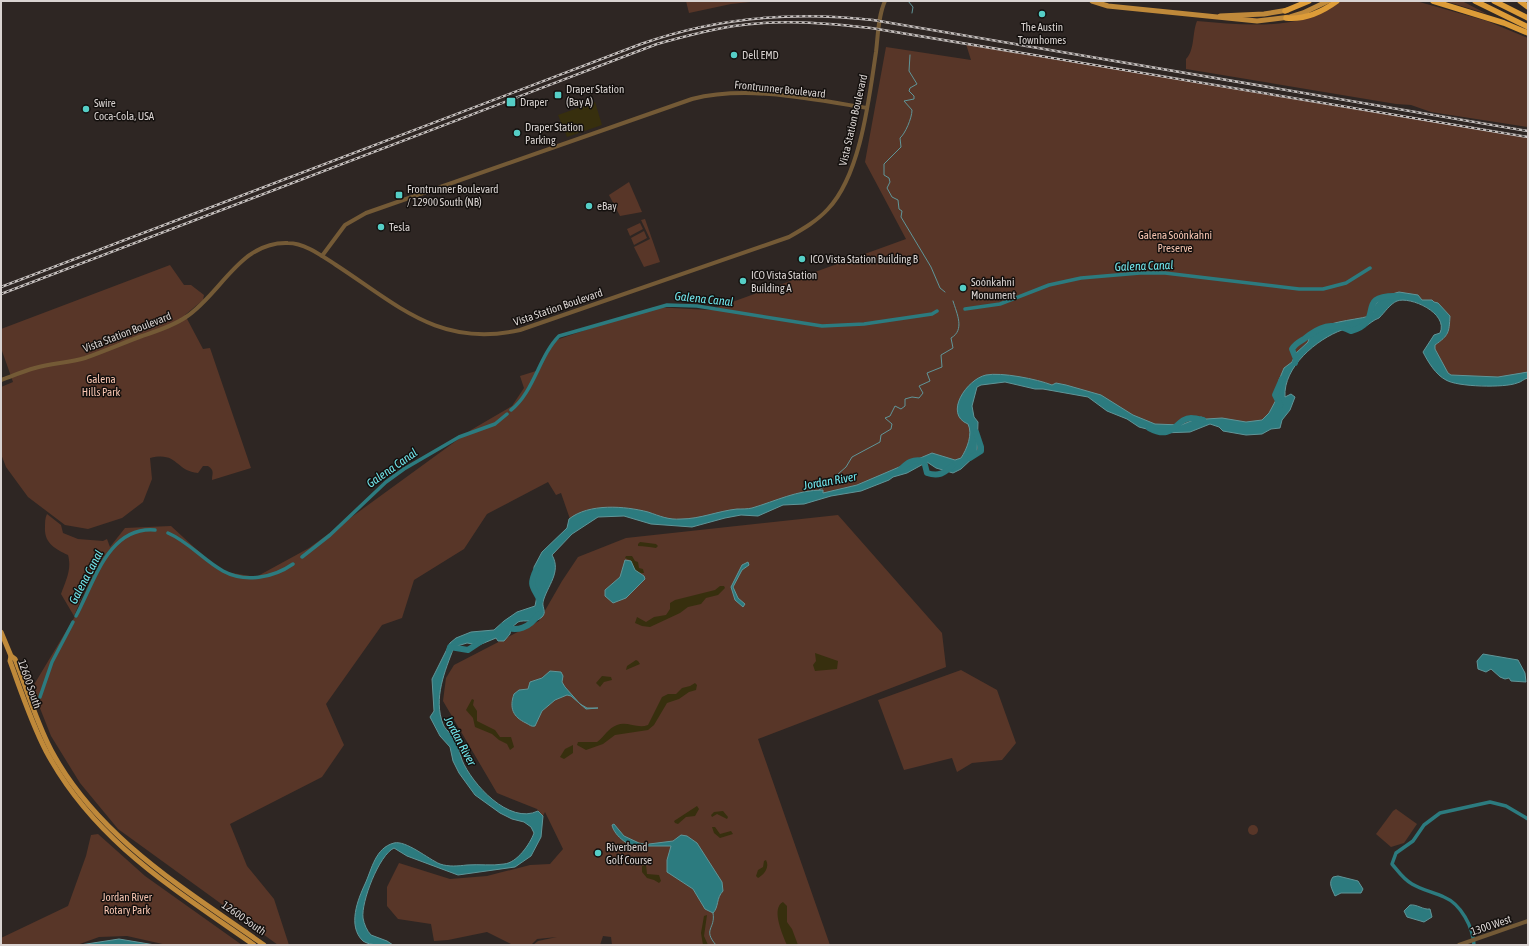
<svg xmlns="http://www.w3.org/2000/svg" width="1529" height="946" font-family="'Asap Condensed',sans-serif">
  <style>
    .green { fill: #583628 }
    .sand { fill: #372f0e }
    .water { fill: #2c7b7f; stroke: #609598 }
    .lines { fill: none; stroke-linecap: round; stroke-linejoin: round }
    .stream { stroke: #609598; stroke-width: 1 }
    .canal { stroke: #2c7b7f; stroke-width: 3.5 }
    .river { stroke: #2c7b7f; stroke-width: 6 }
    .minor { stroke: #745a36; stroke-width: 4 }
    .major { stroke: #bf893a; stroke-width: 5 }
    .highway { stroke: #dd9c38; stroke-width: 5.5 }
    .rail-casing { stroke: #c5bfbd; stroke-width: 2.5 }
    .rail { stroke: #14100e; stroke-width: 1; stroke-dasharray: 3; stroke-linecap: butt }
    .poi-dot { fill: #55cec6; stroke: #14100e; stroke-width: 1.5 }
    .labels { text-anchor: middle; stroke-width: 3; stroke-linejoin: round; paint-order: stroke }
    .poi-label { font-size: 11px; fill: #d9d3d1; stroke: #14100e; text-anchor: start }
    .street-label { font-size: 11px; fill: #d9d3d1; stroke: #14100e }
    .park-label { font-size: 11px; fill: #f7c5b1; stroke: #14100e }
    .water-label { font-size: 12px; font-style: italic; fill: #71e6ec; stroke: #14100e }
  </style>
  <rect width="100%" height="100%" fill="#2e2623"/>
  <g class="green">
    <polygon points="686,1 759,1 731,4 689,13"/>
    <path d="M1341,1H1416L1487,21L1528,38V127L1431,112L1411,105L1396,104L1186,69V59C1195,50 1192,33 1197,21C1246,25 1299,32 1341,1Z"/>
    <polygon points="1443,1 1462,1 1487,14 1445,1"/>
    <path d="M966,44L1528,138V373L1493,380L1445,374L1431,342L1445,332L1440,311L1404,295L1373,312L1370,316L1309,338L1308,342L1302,347L1278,385L1277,398L1266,424L1227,422L1178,425L1175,429L1146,424L1097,395L992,376L968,390L973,430L966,457L955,462L917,459L903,468L869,483L755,510L685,521L599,510L570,519L561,493L556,495L548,482L487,514L464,549L414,580L402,618L382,625L326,704L344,745L322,777L230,824L247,866L274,899L289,945H278L118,829L80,783L51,736L32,688L74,618L95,569L102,560L94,568L74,616L61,594C66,580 72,569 68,555C55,549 44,543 45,527C45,522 45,518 47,514L61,525L63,533L78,539L103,541L107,539L110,547L125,528L171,526L220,571L256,577L309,548L471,430L512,406L524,388L520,376L536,371L556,340L654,307L710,310L906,239L865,162L886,47L971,60Z"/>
    <polygon points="629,182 642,212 620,216 609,195"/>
    <polygon points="645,219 660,262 644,267 634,247 650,239 641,220"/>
    <polygon points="640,223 643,229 630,236 627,229"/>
    <polygon points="644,231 647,238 634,245 631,238"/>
    <path d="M170,265L184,285H191L204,295L203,300L185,315L203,349L210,348L251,468L212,480C212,473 215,471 208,466H203L198,473C175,471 178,451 150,458L152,479L143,502L122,518L88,529L65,525L28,497L6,467L1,454V387L13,382L1,348V329Z"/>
    <polygon points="838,515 942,633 946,667 758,739 830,945 612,945 611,937 603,936 600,945 533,945 538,941 557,937 537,939 531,945 513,945 487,932 448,940 434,941 431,924 398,919 387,906 387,887 399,863 450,879 487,876 530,865 550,864 563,849 545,812 543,816 537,809 497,793 443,701 446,678 454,665 539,621 562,581 578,557 626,538"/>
    <polygon points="961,670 997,690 1016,743 1002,760 972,763 957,772 952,758 904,770 878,700"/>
    <polygon points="1396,809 1417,824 1404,843 1391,847 1376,834 1393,811"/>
    <circle cx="1253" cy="830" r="5"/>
    <polygon points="98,834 145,876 242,945 167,945 127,936 99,937 77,945 1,945 1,938 68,906 86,856 91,835"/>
  </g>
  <g class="sand">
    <polygon points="595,102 602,125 567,137 558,115"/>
    <path d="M640,542L656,544L658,546L656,548C649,547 645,546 638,546V544Z"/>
    <path d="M626,556H632L635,561L638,562L639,568L643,569L644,573C635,574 633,566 630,560L625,558Z"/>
    <polygon points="720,586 724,586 725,588 718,595 706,598 701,604 688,607 680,613 650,627 642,626 635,623 637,617 646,622 654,617 666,615 670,609 670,603 675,600 715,590"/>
    <polygon points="815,653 838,661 837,669 815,671 813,665 816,661"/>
    <polygon points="636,660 638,661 640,664 626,670 627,666"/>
    <polygon points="602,676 611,677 612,680 604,682 600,687 596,683"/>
    <path d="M695,683L697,685L696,690L689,692L679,699L667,703L654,725L648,730L615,735L603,744L586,750L577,745L578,742H597C604,737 608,728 617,725C627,721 637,729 648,725L662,697L668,694H676L682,688L690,686Z"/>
    <polygon points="472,699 474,700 473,705 477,711 477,721 495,730 500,737 511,737 514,747 510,750 507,744 499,740 492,734 475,727 473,718 466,710"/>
    <polygon points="573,745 573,753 564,759 560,757 565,749"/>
    <polygon points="697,806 699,809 695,816 686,817 678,824 675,823 674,821"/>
    <polygon points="723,811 728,817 727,819 717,814 712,817 711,815 714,812"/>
    <polygon points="712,827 715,827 720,834 731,831 733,834 720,838 714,833"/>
    <path d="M766,860C770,867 764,875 758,878L756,876L758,870L763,867L764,861Z"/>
    <polygon points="646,865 647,874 659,875 661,881 659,883 654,880 647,878 642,872 642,866"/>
    <path d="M783,902L787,906V922L792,929L798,945H787L786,943C782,933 771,908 783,902Z"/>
    <polygon points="707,915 704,936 708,945 703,945 701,933 704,916"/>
  </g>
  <g class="water">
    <path d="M1399,292L1418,295L1422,300H1432L1434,302L1438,303L1450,316C1449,333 1449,335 1435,345V349L1448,373L1451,375L1498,377L1528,372V378C1523,379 1522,382 1517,383C1505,388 1457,387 1446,380C1436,375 1428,362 1423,352L1434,335L1440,333C1449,313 1410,296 1397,301C1390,304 1385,312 1379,318C1373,320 1370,324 1364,327C1357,330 1350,327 1342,330C1317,339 1283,367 1285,397L1291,394L1295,397L1290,410L1282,420L1280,428L1271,429L1262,434L1246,435L1223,431L1219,427L1210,424L1190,432L1162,433L1139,427L1127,419L1107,411L1088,397L1043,389H1035L1005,382L981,385L977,387L972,406L974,417L978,422L977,454L961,469L953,473L936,468L927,462L907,473L893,477L889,480L861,491L831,496L804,504L783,505L758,516L741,515L725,518L692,527L651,524L624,516L598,517L572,534L552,555C562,572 547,586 543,602C542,608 547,612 542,617C535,624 525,619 518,622C516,624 513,626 511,628L510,634L504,641H498L496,638L479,645L467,643L454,647C445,671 433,698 443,724C445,730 451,732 453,739H457C460,746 459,753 462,760C472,784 509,825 538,811L543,816L541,837L531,856L515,867L458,875L407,856L394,848C379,855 361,902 363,918C364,924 367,931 371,935L387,941L393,945C384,945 370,946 363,941C347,926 358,899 365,884C372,869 375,848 394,843C406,840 428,859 440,864C449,867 458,866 467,865C479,864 492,866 504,864C517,863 530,844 534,833L531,827L524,822L512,819L500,813L475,795L459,773L453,761L450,747L440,736L430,717L434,711L432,679L450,643L456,638L471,632L494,630L504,621L517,612L535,606L537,596L533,585L534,567L542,552L567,528L569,519C589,503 625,506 648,512C660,516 668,520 681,519C700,519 718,511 737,509C742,509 748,509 752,508C776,501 797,490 823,490V493L857,485L932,453L955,460L961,458C967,449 973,434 968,424C943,414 967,379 986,375C1001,372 1037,379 1052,385L1056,383L1066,385L1101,395L1133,415L1155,424L1181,425L1201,417L1206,419L1222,418L1246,422L1262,420L1269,413L1277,398L1279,380L1284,368L1292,362L1296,353L1308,342L1310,334C1327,321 1350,321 1370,316L1373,312L1372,310C1377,299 1388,295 1399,292Z"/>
    <polygon points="625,560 631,561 635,570 644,576 645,579 626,598 613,603 605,596 605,590 620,577"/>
    <polygon points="748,562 749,565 742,570 733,587 738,598 745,604 743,607 735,600 731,587 742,565"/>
    <polygon points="1483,654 1518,660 1525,673 1526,682 1511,681 1509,678 1505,679 1500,677 1491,669 1486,672 1478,669 1477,661"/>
    <path d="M550,671L561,672L563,676L562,682L565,687L580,704L587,708H598L586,709L571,696L567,695L555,700L542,711L535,726C531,727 530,725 526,723C513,717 509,708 514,694L519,690L528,689L530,682L542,678Z"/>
    <path d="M614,824L624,836L639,843L644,844L642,847C631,849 614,836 612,825Z"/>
    <path d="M681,835L687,836L697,843L722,882L723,891C716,898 719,907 713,913L705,909L693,889L667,872V860L671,846H646L649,844L673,841Z"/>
    <path d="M1338,876L1358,881L1363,889L1361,893H1341L1335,896C1332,889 1328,883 1333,877Z"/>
    <path d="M1410,905C1417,904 1423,910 1430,909L1432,917L1424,922L1407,917L1404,911Z"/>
    <polygon points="119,939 155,945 80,945"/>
  </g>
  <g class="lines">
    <g class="stream">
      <polyline points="908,1 913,7 912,13"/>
      <path d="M910,55L909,71L917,84L910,88L909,91L914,96V99L904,101L912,110C912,118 905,134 900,138L901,147L884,164V175L889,178L890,182L887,188L892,197L898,200L899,209L902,211L901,217L931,267L940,288L945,292"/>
      <path d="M819,490L834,480L838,474L846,467L852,457L880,442L881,435L891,429L892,424L885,418L890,416L895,406L901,409L905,406V399L912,397L919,398L923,393L919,386L930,381L927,373L942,367L941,355L953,348L951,338C965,330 957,314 953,301"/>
      <path d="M713,913C716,929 702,929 716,945"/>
    </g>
    <g class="canal">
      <polyline points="965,309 1000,304 1049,285 1081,278 1140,273 1165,273 1299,289 1323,289 1346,283 1370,268"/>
      <path d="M511,410C534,392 539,356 559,336L667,305L697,306L822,326L864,324L932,314L937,311"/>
      <path d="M168,533C189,542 203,560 223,571C245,583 273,578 293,564"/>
      <polyline points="302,557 330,535 386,482 404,469 459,437 495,424 507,414"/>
      <path d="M76,616C94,583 108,526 155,530"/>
      <polyline points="40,697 52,662 73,622"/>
      <path d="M1474,945C1473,927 1461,904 1444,897C1433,892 1422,890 1412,884C1403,879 1398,871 1392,864L1396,853L1413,841L1424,825L1440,813L1490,802L1506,806L1528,819"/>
    </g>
    <g class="river">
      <path d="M1295,363L1296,359L1292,349C1295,344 1299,342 1304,339C1319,327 1332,321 1351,331C1387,321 1353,295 1397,296"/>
      <polyline points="1280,405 1275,395 1282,379"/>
      <path d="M1149,428C1175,442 1175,418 1191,418C1194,418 1199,419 1203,420"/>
      <polyline points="970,458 981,451 981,447 976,432"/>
      <path d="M900,470C907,463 913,458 924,461L927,473C939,477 944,473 952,466"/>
      <path d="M536,570C528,587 534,587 540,601"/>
      <path d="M503,626C517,633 530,627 538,615"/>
      <polyline points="449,651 450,647 468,650 483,640"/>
    </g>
    <g class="minor">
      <path d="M322,256L345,225L366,213L692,99C747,85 812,99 867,108"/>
      <path d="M1,380C12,376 24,371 35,368C52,363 69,363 85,358C105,351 123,343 142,336C157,331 173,326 186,317C221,294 240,241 288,243C305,243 322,256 336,265C399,306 440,348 520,330L789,237C803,229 817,221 828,209C861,174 869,98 876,52C878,36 878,16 885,1"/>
      <polyline points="1459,945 1528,921"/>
    </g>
    <g class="major">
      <polyline points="1092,1 1108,6 1257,21 1290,17 1303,13 1328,1"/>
      <polyline points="1220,16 1264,14 1288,10"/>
      <path d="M1,632L11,656L10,661C21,691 31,722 46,751C94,841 173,888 254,945"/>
      <path d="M11,656L15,659C27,690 36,721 51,750C98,838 185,889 264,945"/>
    </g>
    <g class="highway">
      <polyline points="1433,1 1504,23 1528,33"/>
      <polyline points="1475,1 1528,27"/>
      <polyline points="1494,1 1528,18"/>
      <polyline points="1520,1 1528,7"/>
      <polyline points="1285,11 1309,1"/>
      <path d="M1286,18C1305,20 1322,12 1337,1"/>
    </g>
    <g class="rail-casing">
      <g id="rail">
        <path d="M1,287L641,44C717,17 793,11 873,20L1528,131"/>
        <path d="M1,294L657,44C682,37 708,30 734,26C780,19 826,23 871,28L1528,137"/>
      </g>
    </g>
    <use href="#rail" class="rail"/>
  </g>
  <g class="poi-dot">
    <circle cx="1042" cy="14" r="4"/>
    <circle cx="734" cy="55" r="4"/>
    <rect x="554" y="91" width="8" height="8" rx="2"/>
    <rect x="506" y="97" width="10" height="10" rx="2"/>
    <circle cx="86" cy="109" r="4"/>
    <circle cx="517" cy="133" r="4"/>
    <rect x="395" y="191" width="8" height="8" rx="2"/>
    <circle cx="589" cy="206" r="4"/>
    <circle cx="381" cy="227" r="4"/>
    <circle cx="802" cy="259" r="4"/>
    <circle cx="743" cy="281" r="4"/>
    <circle cx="963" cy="288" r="4"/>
    <circle cx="598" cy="853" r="4"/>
  </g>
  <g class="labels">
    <g class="poi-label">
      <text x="1042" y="31" text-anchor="middle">The Austin<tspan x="1042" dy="13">Townhomes</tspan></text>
      <text x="742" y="59">Dell EMD</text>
      <text x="566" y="93">Draper Station<tspan x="566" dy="13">(Bay A)</tspan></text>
      <text x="520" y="106">Draper</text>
      <text x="94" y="107">Swire<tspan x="94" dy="13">Coca-Cola, USA</tspan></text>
      <text x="525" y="131">Draper Station<tspan x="525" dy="13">Parking</tspan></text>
      <text x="407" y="193">Frontrunner Boulevard<tspan x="407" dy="13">/ 12900 South (NB)</tspan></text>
      <text x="597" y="210">eBay</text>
      <text x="389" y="231">Tesla</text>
      <text x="810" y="263">ICO Vista Station Building B</text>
      <text x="751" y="279">ICO Vista Station<tspan x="751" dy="13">Building A</tspan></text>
      <text x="971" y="286">Soónkahni<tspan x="971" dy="13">Monument</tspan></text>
      <text x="606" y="851">Riverbend<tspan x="606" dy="13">Golf Course</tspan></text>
    </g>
    <g class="street-label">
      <text transform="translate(780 89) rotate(6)" y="4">Frontrunner Boulevard</text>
      <text transform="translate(853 120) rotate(-77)" y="4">Vista Station Boulevard</text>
      <text transform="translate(558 307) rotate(-19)" y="4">Vista Station Boulevard</text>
      <text transform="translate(127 332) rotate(-21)" y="4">Vista Station Boulevard</text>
      <text transform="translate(30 684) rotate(71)" y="4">12600 South</text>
      <text transform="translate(244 918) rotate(35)" y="4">12600 South</text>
      <text transform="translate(1491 925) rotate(-19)" y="4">1300 West</text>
    </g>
    <g class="park-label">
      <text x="1175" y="239">Galena Soónkahni<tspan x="1175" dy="13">Preserve</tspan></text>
      <text x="101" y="383">Galena<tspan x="101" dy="13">Hills Park</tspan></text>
      <text x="127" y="901">Jordan River<tspan x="127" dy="13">Rotary Park</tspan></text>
    </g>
    <g class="water-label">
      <text transform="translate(1144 266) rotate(-2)" y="4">Galena Canal</text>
      <text transform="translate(704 299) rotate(6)" y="4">Galena Canal</text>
      <text transform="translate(392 468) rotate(-35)" y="4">Galena Canal</text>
      <text transform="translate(830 481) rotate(-10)" y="4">Jordan River</text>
      <text transform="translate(86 577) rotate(-62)" y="4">Galena Canal</text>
      <text transform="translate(460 741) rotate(62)" y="4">Jordan River</text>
    </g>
  </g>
  <rect width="1529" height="946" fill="none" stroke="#d9d3d1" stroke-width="4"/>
</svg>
